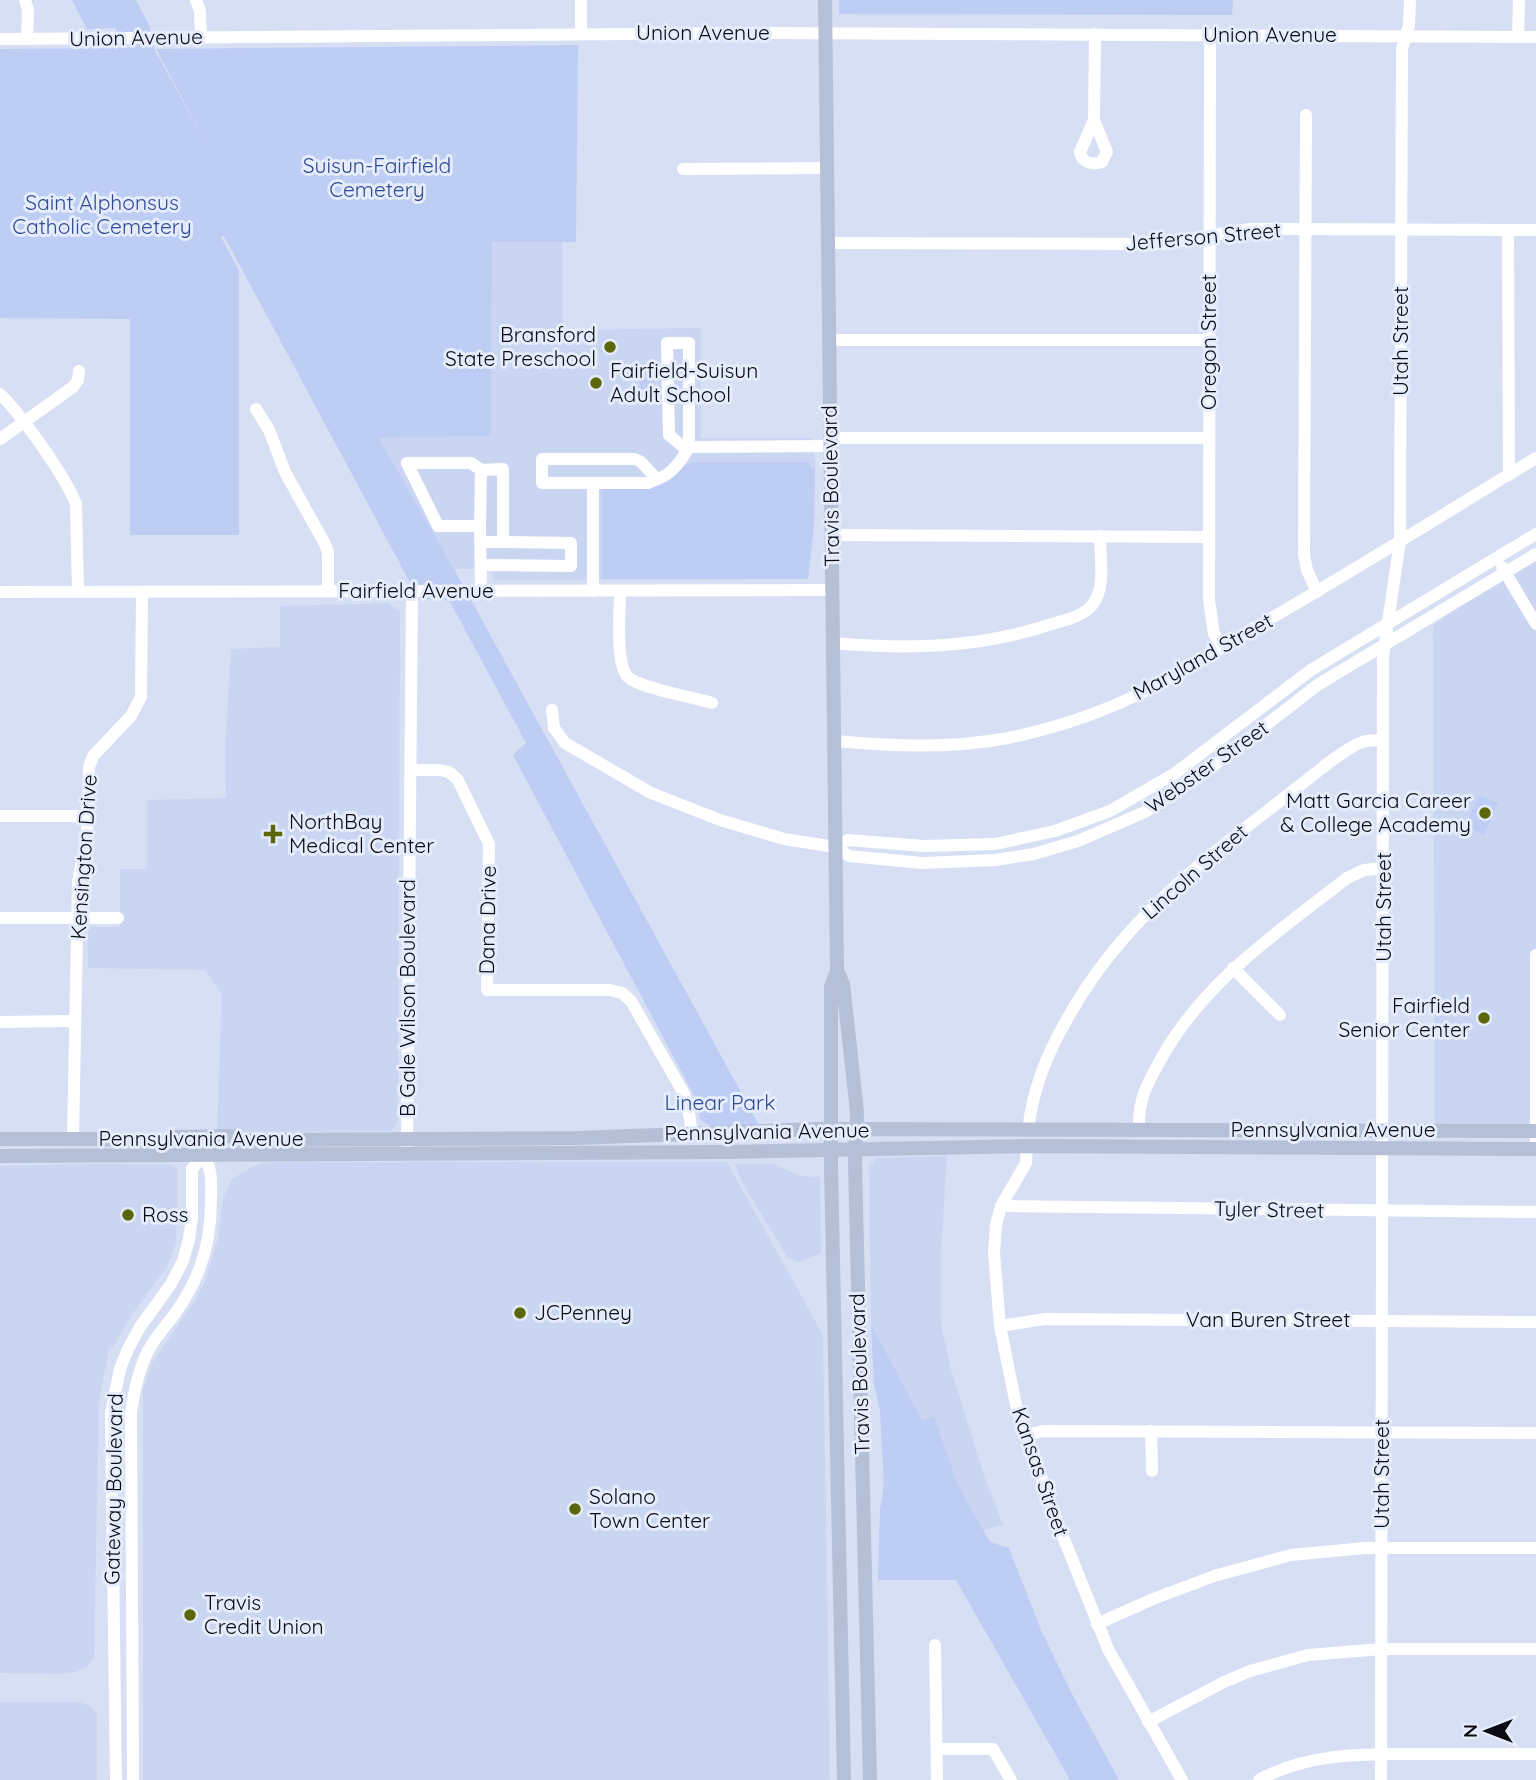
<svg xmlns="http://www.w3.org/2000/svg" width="1536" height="1780" font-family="Quicksand,sans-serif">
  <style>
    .built { fill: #cad6f1 }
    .green { fill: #bdcdf4 }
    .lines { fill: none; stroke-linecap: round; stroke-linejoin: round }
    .minor { stroke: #fff; stroke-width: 12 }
    .major { stroke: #b5bfd6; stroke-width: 14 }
    .poi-dot { fill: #5c660a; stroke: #e5ecfc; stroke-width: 2.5 }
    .labels { text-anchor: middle; stroke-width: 6; stroke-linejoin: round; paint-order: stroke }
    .street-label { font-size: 21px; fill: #090b12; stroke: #e5ecfc }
    .park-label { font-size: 21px; fill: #304a96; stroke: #e5ecfc }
    .poi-label { font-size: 21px; fill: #090b12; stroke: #e5ecfc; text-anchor: start }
  </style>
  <rect width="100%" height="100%" fill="#d6dff3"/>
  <g class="built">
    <polygon points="492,242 562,242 563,330 701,328 701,438 811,438 815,461 814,524 808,579 493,580 492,569 454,569 379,438 491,436"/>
    <polygon points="1536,548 1536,1127 1435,1126 1433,626 1505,567"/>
    <polygon points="388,603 400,612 398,1122 391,1131 217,1132 222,994 205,970 88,968 88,927 120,927 120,869 147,869 147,800 226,798 225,749 231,649 280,647 280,606"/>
    <polygon points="947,1156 941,1251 941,1324 950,1366 984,1476 1003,1525 983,1530 958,1485 934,1416 922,1421 871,1324 869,1166 877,1158"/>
    <polygon points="268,1162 727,1162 823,1335 830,1780 143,1780 143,1390 153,1361 196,1299 205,1281 218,1238 223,1198 232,1179 250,1168"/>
    <polygon points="92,1164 171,1165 178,1170 176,1244 166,1268 131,1316 113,1348 109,1348 99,1402 94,1657 87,1666 76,1672 60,1674 0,1673 0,1166"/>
    <polygon points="735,1164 774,1164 800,1176 820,1177 821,1253 798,1262 788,1258 740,1179"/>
    <polygon points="0,1702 79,1702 90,1706 97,1715 97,1780 0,1780"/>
  </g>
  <g class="green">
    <polygon points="72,0 136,0 149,25 154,49 206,143 156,49 578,45 576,242 492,242 491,436 379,438 454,569 759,1125 710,1126 700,1120 696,1099 513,755 526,743 449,600 419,599 224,236 221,237 239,271 239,535 130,535 130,319 0,318 0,49 129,48 115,28 87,29"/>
    <polygon points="839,0 1233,0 1232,15 839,14"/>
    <polygon points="635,363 653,363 653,404 640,405 640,372 635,371"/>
    <polygon points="692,462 810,462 810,467 815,468 814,524 808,579 602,579 602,486 660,486 668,481 684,464 689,465"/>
    <polygon points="1479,795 1498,803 1484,835 1466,826"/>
    <polygon points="871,1324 922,1420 934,1416 958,1485 990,1542 1009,1548 1041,1630 1071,1692 1119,1780 1070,1780 956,1580 878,1580 880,1510 884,1484 880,1411 874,1384"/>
  </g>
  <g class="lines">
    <g class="minor">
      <polyline points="25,0 28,10 27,39"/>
      <polyline points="196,0 200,11 201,36"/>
      <polyline points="581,33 581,0"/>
      <polyline points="1210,35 1209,600 1214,634 1223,647"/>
      <polyline points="1518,37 1519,0"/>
      <polyline points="0,39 754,33 1536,37"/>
      <polyline points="1306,115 1304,555 1307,570 1317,592"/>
      <path d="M1094,120L1107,152L1102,162C1092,165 1082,163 1080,152L1094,120L1095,34"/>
      <polyline points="683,169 827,168"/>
      <polyline points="1508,230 1509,475"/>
      <polyline points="827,243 1160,244 1249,229 1536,230"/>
      <polyline points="829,340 1209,340"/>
      <polygon points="667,343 689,343 689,447 682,446 669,435"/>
      <path d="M0,394C22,415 65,476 76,504L78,592"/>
      <polyline points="256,409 269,430 285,472 325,544 328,552 328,591"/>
      <polyline points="830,438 1209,438"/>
      <polyline points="0,439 73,387 78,380 79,371"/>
      <polygon points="542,459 635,459 641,462 657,479 648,483 542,483"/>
      <path d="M657,479C671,475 682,460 689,447L830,446"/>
      <polyline points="593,483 593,591"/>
      <polyline points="480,526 481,470"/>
      <polyline points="831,535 1208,537"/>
      <polyline points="481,542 503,542 503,469 481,470 471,463 407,463 438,526 480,526 481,591"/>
      <polyline points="481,565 571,566 571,543 503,542"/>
      <polyline points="1502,567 1536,624"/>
      <path d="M620,591C620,610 615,664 628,677C639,688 696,698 712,703"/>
      <polyline points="0,592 832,590"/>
      <path d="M833,643C909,650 982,648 1055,623C1068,619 1084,616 1093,604C1106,587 1100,556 1100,536"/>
      <polyline points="552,710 554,728 565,743 651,793 720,820 784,839 835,847 849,856 922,863 995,860 1034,854 1078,841 1145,812 1200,776 1319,684 1536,554"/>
      <path d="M834,741C892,746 950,749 1008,738C1057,728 1109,710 1153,687C1188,669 1221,648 1254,628C1349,574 1442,515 1536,458"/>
      <polyline points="411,770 440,770 449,772 458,780 489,844 487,990 610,990 622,993 631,1001 683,1092 688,1107 692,1133"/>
      <polyline points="0,816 87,816"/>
      <polyline points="835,847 848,840 924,846 995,844 1055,831 1110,811 1174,774 1311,670 1536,534"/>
      <polyline points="0,918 118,918"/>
      <polyline points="1233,968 1280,1015"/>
      <polyline points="0,1022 74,1021"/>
      <path d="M1139,1129C1138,1099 1147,1084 1161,1059C1204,981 1278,932 1347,878L1364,870L1384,868"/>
      <path d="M1028,1130C1033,1089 1046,1056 1066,1021C1119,924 1198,864 1284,798C1303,784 1341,750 1362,742C1369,740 1376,740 1383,740"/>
      <polyline points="73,1139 78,881 87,837 89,767 93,756 131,716 141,697 142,592"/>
      <polyline points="1027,1146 1026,1163 1001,1206 996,1225 994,1253 1000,1326 1016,1405 1058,1524 1108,1649 1182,1780"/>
      <polyline points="407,1147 412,591"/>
      <polyline points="1536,1149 1536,955"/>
      <polyline points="1001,1206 1536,1212"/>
      <polyline points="1000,1326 1045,1319 1536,1322"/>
      <polyline points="1151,1431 1152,1471"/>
      <polyline points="1026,1435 1043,1431 1536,1433"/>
      <polyline points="1097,1624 1153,1599 1214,1576 1291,1555 1365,1548 1536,1548"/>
      <polyline points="935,1645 937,1780"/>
      <polyline points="1148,1722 1224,1682 1250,1671 1308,1655 1382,1649 1536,1649"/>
      <polyline points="937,1749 993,1749 1011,1780"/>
      <path d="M116,1780L111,1413L120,1369L128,1349L140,1327L171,1284L183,1261L189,1239L192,1218V1169L204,1155C213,1172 211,1183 211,1202C211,1242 200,1279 176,1312C167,1325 156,1336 148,1351C138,1371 134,1391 131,1413L133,1780"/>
      <path d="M1259,1780C1309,1752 1366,1754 1422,1754C1460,1754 1498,1754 1536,1754"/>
      <polyline points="1381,1780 1383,656 1400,541 1402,49 1409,25 1410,0"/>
    </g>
    <g class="major">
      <polyline points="825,0 837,971 831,987 831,1167 844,1780"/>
      <polyline points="837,971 843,984 857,1112 855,1163 870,1780"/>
      <polyline points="0,1139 95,1139 167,1142 174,1137 235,1136 240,1140 577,1138 818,1129 1536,1131"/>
      <polyline points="0,1156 729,1152 1027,1146 1536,1149"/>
    </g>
  </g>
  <g class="poi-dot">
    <circle cx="610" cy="347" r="7"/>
    <circle cx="596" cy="383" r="7"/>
    <circle cx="1485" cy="813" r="7"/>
    <path d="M269.5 823.5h7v7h7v7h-7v7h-7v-7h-7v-7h7z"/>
    <circle cx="1484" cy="1018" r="7"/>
    <circle cx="128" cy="1215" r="7"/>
    <circle cx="520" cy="1313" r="7"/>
    <circle cx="575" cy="1509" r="7"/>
    <circle cx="190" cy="1615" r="7"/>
  </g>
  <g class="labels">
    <g class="street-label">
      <text x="703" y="40">Union Avenue</text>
      <text x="1270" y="42">Union Avenue</text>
      <text transform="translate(136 38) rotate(-1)" y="7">Union Avenue</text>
      <text transform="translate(1203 237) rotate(-5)" y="7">Jefferson Street</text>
      <text transform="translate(1401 341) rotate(-90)" y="7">Utah Street</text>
      <text transform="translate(1209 342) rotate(-90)" y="7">Oregon Street</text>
      <text transform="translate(831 486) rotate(-91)" y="7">Travis Boulevard</text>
      <text x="416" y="598">Fairfield Avenue</text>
      <text transform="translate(1203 657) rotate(-29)" y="7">Maryland Street</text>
      <text transform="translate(1207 767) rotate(-35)" y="7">Webster Street</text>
      <text transform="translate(84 857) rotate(-86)" y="7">Kensington Drive</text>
      <text transform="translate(1195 872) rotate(-41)" y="7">Lincoln Street</text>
      <text transform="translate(1384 907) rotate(-90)" y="7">Utah Street</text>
      <text transform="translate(488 920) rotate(-89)" y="7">Dana Drive</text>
      <text transform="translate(408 998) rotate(-90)" y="7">B Gale Wilson Boulevard</text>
      <text x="1333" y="1137">Pennsylvania Avenue</text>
      <text transform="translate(767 1132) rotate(-1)" y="7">Pennsylvania Avenue</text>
      <text x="201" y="1146">Pennsylvania Avenue</text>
      <text transform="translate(1269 1210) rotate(1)" y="7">Tyler Street</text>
      <text x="1268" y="1327">Van Buren Street</text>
      <text transform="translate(860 1374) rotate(-92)" y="7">Travis Boulevard</text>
      <text transform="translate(1040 1472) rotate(71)" y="7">Kansas Street</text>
      <text transform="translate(1382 1474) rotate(-90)" y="7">Utah Street</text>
      <text transform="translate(114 1489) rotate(-89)" y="7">Gateway Boulevard</text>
    </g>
    <g class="park-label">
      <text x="377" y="173">Suisun-Fairfield<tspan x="377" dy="24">Cemetery</tspan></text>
      <text x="102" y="210">Saint Alphonsus<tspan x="102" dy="24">Catholic Cemetery</tspan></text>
      <text x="720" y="1110">Linear Park</text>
    </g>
    <g class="poi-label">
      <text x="596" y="342" text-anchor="end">Bransford<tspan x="596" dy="24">State Preschool</tspan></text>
      <text x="610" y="378">Fairfield-Suisun<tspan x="610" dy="24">Adult School</tspan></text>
      <text x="1471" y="808" text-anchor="end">Matt Garcia Career<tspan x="1471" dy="24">&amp; College Academy</tspan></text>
      <text x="289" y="829">NorthBay<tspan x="289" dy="24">Medical Center</tspan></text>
      <text x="1470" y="1013" text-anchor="end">Fairfield<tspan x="1470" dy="24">Senior Center</tspan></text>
      <text x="142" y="1222">Ross</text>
      <text x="534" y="1320">JCPenney</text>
      <text x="589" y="1504">Solano<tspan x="589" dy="24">Town Center</tspan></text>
      <text x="204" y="1610">Travis<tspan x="204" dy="24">Credit Union</tspan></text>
    </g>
  </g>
  <g transform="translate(1487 1731) rotate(270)" stroke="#e5ecfc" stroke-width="5" paint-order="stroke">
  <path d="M0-5L12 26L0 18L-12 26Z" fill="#090b12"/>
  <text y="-10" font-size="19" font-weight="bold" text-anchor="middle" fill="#090b12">N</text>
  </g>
</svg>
